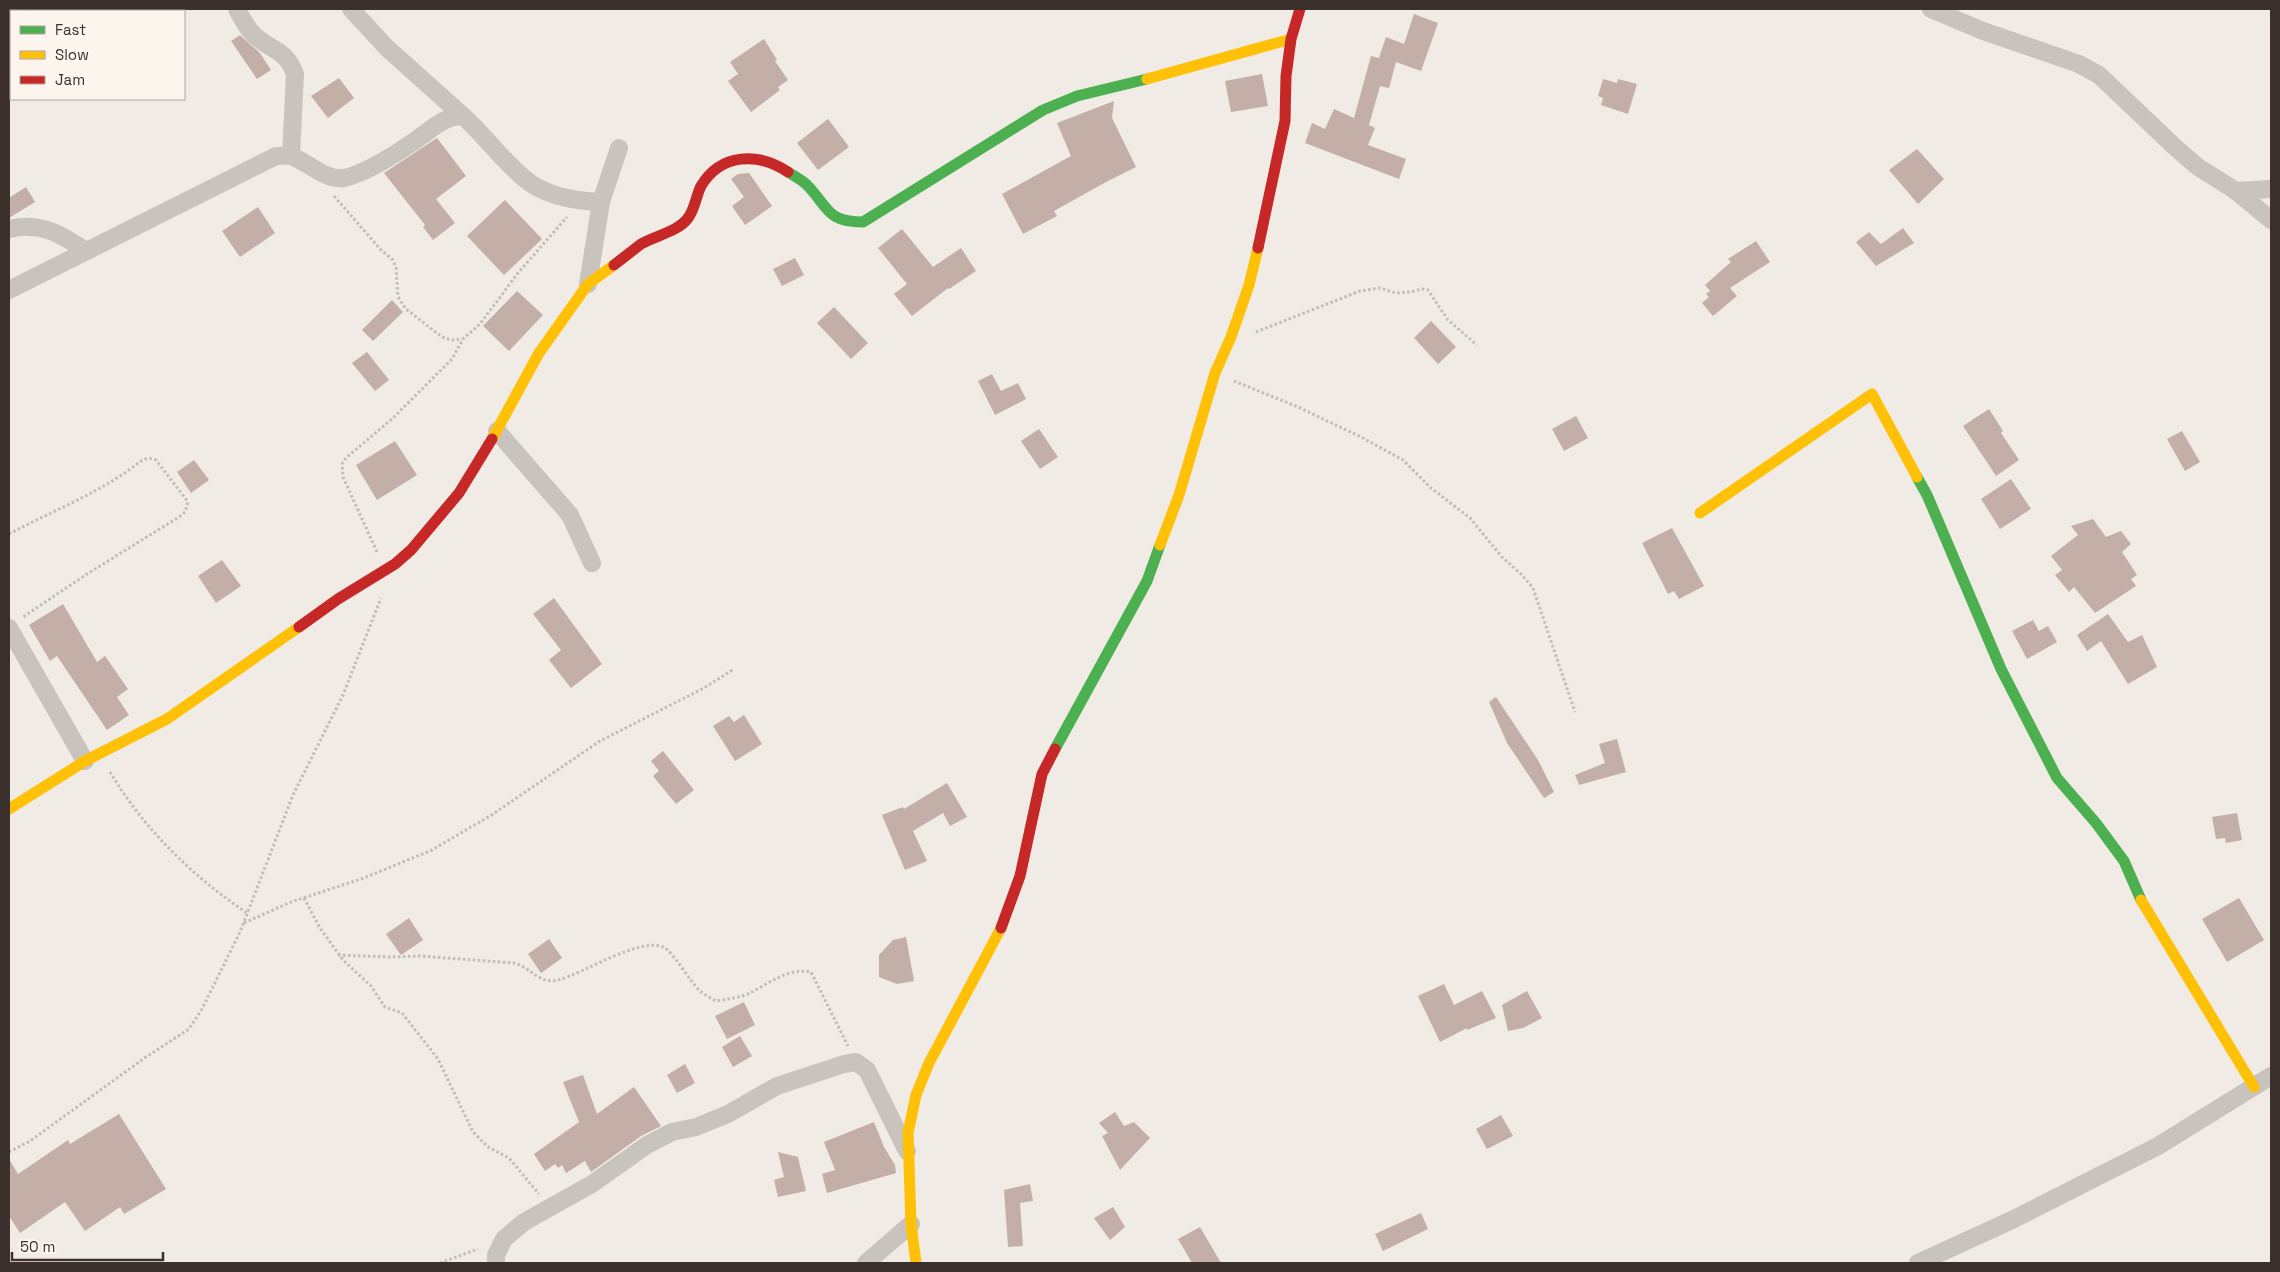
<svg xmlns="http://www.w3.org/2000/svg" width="2280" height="1272" font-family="'Space Grotesk',sans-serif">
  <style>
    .building { fill: #c3afa7 }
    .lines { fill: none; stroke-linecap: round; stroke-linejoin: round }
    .path { stroke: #c2bbb6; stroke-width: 3; stroke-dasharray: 2.5 2.5; stroke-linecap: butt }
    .street { stroke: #c9c3be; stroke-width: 18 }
    .fast { stroke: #4caf50; stroke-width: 11 }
    .slow { stroke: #ffc107; stroke-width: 11 }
    .jam { stroke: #c62828; stroke-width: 11 }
  </style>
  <rect width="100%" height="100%" fill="#f0ebe5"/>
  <g class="building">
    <polygon points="1414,14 1438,23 1421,71 1396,62 1389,88 1380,86 1369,125 1375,128 1368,145 1406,159 1399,179 1305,143 1312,123 1325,129 1334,109 1354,118 1371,56 1379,58 1386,37 1404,44"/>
    <polygon points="240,35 260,53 271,70 257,79 231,41"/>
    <polygon points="764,39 777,60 775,61 788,80 778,87 780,90 751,112 728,81 738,74 730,62"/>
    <polygon points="1262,74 1268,106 1231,112 1225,81"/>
    <polygon points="339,78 354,98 328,118 311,96"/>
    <polygon points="1603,79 1617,83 1618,79 1637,84 1628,114 1601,105 1603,98 1598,96"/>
    <polygon points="1114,101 1112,118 1136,167 1106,182 1054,211 1057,216 1023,234 1002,194 1071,156 1057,123"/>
    <polygon points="828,119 849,147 818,170 797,143"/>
    <polygon points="437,138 466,176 436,199 455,223 433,240 423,227 425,225 384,173"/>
    <polygon points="1917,149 1944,179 1918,204 1889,170"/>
    <polygon points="749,173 772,206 745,225 732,206 744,197 731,179 738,174"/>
    <polygon points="26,187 35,202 9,218 9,198"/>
    <polygon points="505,200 542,239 504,275 467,236"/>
    <polygon points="258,207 275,233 240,257 222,231"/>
    <polygon points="1903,228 1914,243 1876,266 1856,242 1869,232 1881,244"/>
    <polygon points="902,229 933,267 961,248 976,271 949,289 948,288 912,316 894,294 907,284 878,248"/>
    <polygon points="1756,241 1770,262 1730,288 1737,296 1713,316 1702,303 1709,297 1706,294 1710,291 1705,285 1731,262 1728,259"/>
    <polygon points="795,258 804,275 782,286 773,269"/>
    <polygon points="517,291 543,315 509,351 483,326"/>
    <polygon points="392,300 403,312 373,341 362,330"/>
    <polygon points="834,307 868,343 851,359 817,323"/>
    <polygon points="1431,321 1456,347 1438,364 1414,338"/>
    <polygon points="367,352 389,380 375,391 352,363"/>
    <polygon points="992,374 1001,391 1018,383 1026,399 995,415 978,381"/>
    <polygon points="1989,409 2003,431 2001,433 2019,460 1996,476 1963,426"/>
    <polygon points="1576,416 1588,438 1564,451 1552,429"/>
    <polygon points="1039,429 1058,457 1040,469 1021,441"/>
    <polygon points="2182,431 2200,462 2185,471 2167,439"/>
    <polygon points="395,441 417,475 377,500 356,465"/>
    <polygon points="194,460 209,480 191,493 177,472"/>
    <polygon points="2011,479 2031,509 2000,529 1981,499"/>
    <polygon points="2093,519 2106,537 2121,531 2131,544 2122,552 2137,575 2131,579 2136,586 2095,613 2074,587 2069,592 2055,575 2062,570 2051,556 2078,535 2071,526"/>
    <polygon points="1672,528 1704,586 1679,599 1674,591 1668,594 1642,543"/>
    <polygon points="222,560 241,586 216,603 198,576"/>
    <polygon points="554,598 602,664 571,688 549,660 561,650 533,614"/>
    <polygon points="63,604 97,662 105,656 128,689 117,697 129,715 107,730 57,656 50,661 29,625"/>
    <polygon points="2108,614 2128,642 2142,635 2157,667 2128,684 2101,641 2087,651 2077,635"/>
    <polygon points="2033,620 2039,631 2048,626 2057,642 2027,659 2012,631"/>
    <polygon points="1496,697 1538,760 1554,792 1544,798 1507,743 1489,702"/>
    <polygon points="744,715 762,744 735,761 713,726 729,716 734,722"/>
    <polygon points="1617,739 1626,772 1579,785 1575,775 1605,763 1599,744"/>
    <polygon points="663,751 694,790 676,804 653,776 659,771 651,761"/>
    <polygon points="947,783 967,817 950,826 943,813 913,831 927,861 905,870 882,815 903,807 904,809"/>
    <polygon points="2237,813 2242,840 2226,843 2225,838 2216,839 2212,817"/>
    <polygon points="2239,898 2264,940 2227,962 2202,919"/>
    <polygon points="409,918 423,940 401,955 386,934"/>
    <polygon points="906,937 914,981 897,984 879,977 879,955 893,940"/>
    <polygon points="549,939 562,958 541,973 528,954"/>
    <polygon points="1444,984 1454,1005 1482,991 1496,1018 1467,1030 1467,1028 1440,1042 1418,996"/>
    <polygon points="1527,991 1542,1018 1523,1028 1508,1031 1502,1005"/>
    <polygon points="744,1002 755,1025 727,1039 715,1016"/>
    <polygon points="740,1036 752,1056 733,1067 722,1047"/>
    <polygon points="685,1064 695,1083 677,1093 667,1075"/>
    <polygon points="583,1075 597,1114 634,1087 661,1126 641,1136 591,1172 585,1161 566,1173 562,1165 558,1168 555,1164 545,1171 534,1154 579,1122 563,1082"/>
    <polygon points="1115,1112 1124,1126 1134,1122 1150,1138 1120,1170 1102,1136 1108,1133 1099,1123"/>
    <polygon points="119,1114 166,1189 124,1214 120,1207 85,1231 65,1202 20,1233 9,1216 9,1159 18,1174 68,1140 70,1144"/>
    <polygon points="1501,1115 1513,1136 1487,1149 1476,1129"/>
    <polygon points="874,1122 884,1147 895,1165 896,1173 827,1193 822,1174 835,1170 824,1142"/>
    <polygon points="778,1152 798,1157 806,1191 778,1197 774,1180 784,1177"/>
    <polygon points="1030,1184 1033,1201 1020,1203 1023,1246 1008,1247 1004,1190"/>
    <polygon points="1113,1207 1125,1227 1110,1240 1094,1218"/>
    <polygon points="1421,1213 1428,1229 1383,1251 1375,1234"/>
    <polygon points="1200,1227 1221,1263 1192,1263 1178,1239"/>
  </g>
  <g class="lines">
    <g class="path">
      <polyline points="9,12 14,9"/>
      <polyline points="334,196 381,250 393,260 396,268 398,297 406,309 442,337 452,340 462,339"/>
      <polyline points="1256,332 1360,291 1380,288 1396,293 1410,292 1422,289 1428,290 1448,320 1477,345"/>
      <polyline points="1234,381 1298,407 1361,437 1403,460 1431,488 1470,518 1502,557 1521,574 1533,588 1575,712"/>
      <path d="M9,534C48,513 92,496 129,470C138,464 144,455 156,460L188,502L185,512L179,517L87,574L23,617"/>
      <polyline points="377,552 343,477 342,464 346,458 393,418 452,359 463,339 480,324 518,273 567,217"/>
      <path d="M110,772C144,829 192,876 247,913"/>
      <polyline points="304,898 320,928 343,960 371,986 385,1007 402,1013 438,1059 473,1132 488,1147 509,1158 539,1194"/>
      <polyline points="244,923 291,902 364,878 432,850 493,814 600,741 704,688 734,669"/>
      <path d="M338,955L389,957L420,956L514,963C531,967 539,985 558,980C583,974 639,937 663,947C673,951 690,982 700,991C705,995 711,998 716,1001C727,999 738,998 748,994C767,985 788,967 811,972L848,1046"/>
      <polyline points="9,1152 30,1141 146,1057 189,1029 202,1009 240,932 293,795 343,695 381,598"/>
      <polyline points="440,1263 478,1249"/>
    </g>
    <g class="street">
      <path d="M237,9C241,17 247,28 254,35C271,51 286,49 295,74L291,156"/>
      <polyline points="351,9 387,48 463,116"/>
      <polyline points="1931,9 1983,31 2079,64 2099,75 2177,149 2198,167 2236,191 2271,220"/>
      <polyline points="2236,191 2271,189"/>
      <path d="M9,229C39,221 61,234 86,251"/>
      <polyline points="588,284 601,202 619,148"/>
      <path d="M9,290L276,156C281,156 287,155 291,156C308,162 326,181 344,178C364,174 396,154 413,142C429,132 442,116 463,116C484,135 502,160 525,179C545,196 575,201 601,202"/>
      <polyline points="497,431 570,515 592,563"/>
      <polyline points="9,628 85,761"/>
      <polyline points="496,1263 496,1255 504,1239 524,1222 592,1184 647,1145 672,1132 696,1127 728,1114 777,1086 844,1064 856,1062 867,1070 907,1151"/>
      <polyline points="866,1263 911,1224"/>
      <polyline points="1918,1263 2012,1220 2158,1146 2271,1076"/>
    </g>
    <g class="fast">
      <path d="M788,172C794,176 802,180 807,185C829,208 827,222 863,222L1043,110L1077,96L1147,79"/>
      <polyline points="1917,477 1927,495 2001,669 2057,778 2096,823 2124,861 2141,900"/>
      <polyline points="1055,749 1147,581 1160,545"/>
    </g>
    <g class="slow">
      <polyline points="1147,79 1291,39"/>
      <polyline points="492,439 539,353 588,284 614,265"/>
      <polyline points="1700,513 1872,394 1917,477"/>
      <polyline points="1160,545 1179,495 1215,373 1231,337 1249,285 1258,248"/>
      <polyline points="9,809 85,761 167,719 299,627"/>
      <polyline points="2141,900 2254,1087"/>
      <polyline points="916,1263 911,1224 908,1133 916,1095 929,1063 1001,928"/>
    </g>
    <g class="jam">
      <polyline points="1258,248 1285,121 1286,76 1291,39 1300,9"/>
      <path d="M614,265C623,258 632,251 641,244C655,236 679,231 688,218C695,209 696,196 701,186C721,153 758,152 788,172"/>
      <polyline points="299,627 338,599 395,564 411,550 459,493 492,439"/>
      <polyline points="1001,928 1020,876 1042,774 1055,749"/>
    </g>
  </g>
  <rect width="2280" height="1272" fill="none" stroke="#3b302b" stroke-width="20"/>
  <rect x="10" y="10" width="175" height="90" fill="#fbf5ee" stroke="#aea6a0"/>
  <rect x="20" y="26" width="25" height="8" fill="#4caf50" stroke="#aea6a0"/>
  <text x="55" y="35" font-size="15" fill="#3b302b">Fast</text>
  <rect x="20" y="51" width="25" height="8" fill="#ffc107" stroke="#aea6a0"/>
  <text x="55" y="60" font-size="15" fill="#3b302b">Slow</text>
  <rect x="20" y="76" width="25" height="8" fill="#c62828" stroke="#aea6a0"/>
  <text x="55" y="85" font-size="15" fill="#3b302b">Jam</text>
  <path d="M12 1252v8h151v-8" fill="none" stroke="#3b302b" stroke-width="2.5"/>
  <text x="20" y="1252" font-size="15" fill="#3b302b" stroke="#fbf5ee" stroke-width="4" paint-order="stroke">50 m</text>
</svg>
